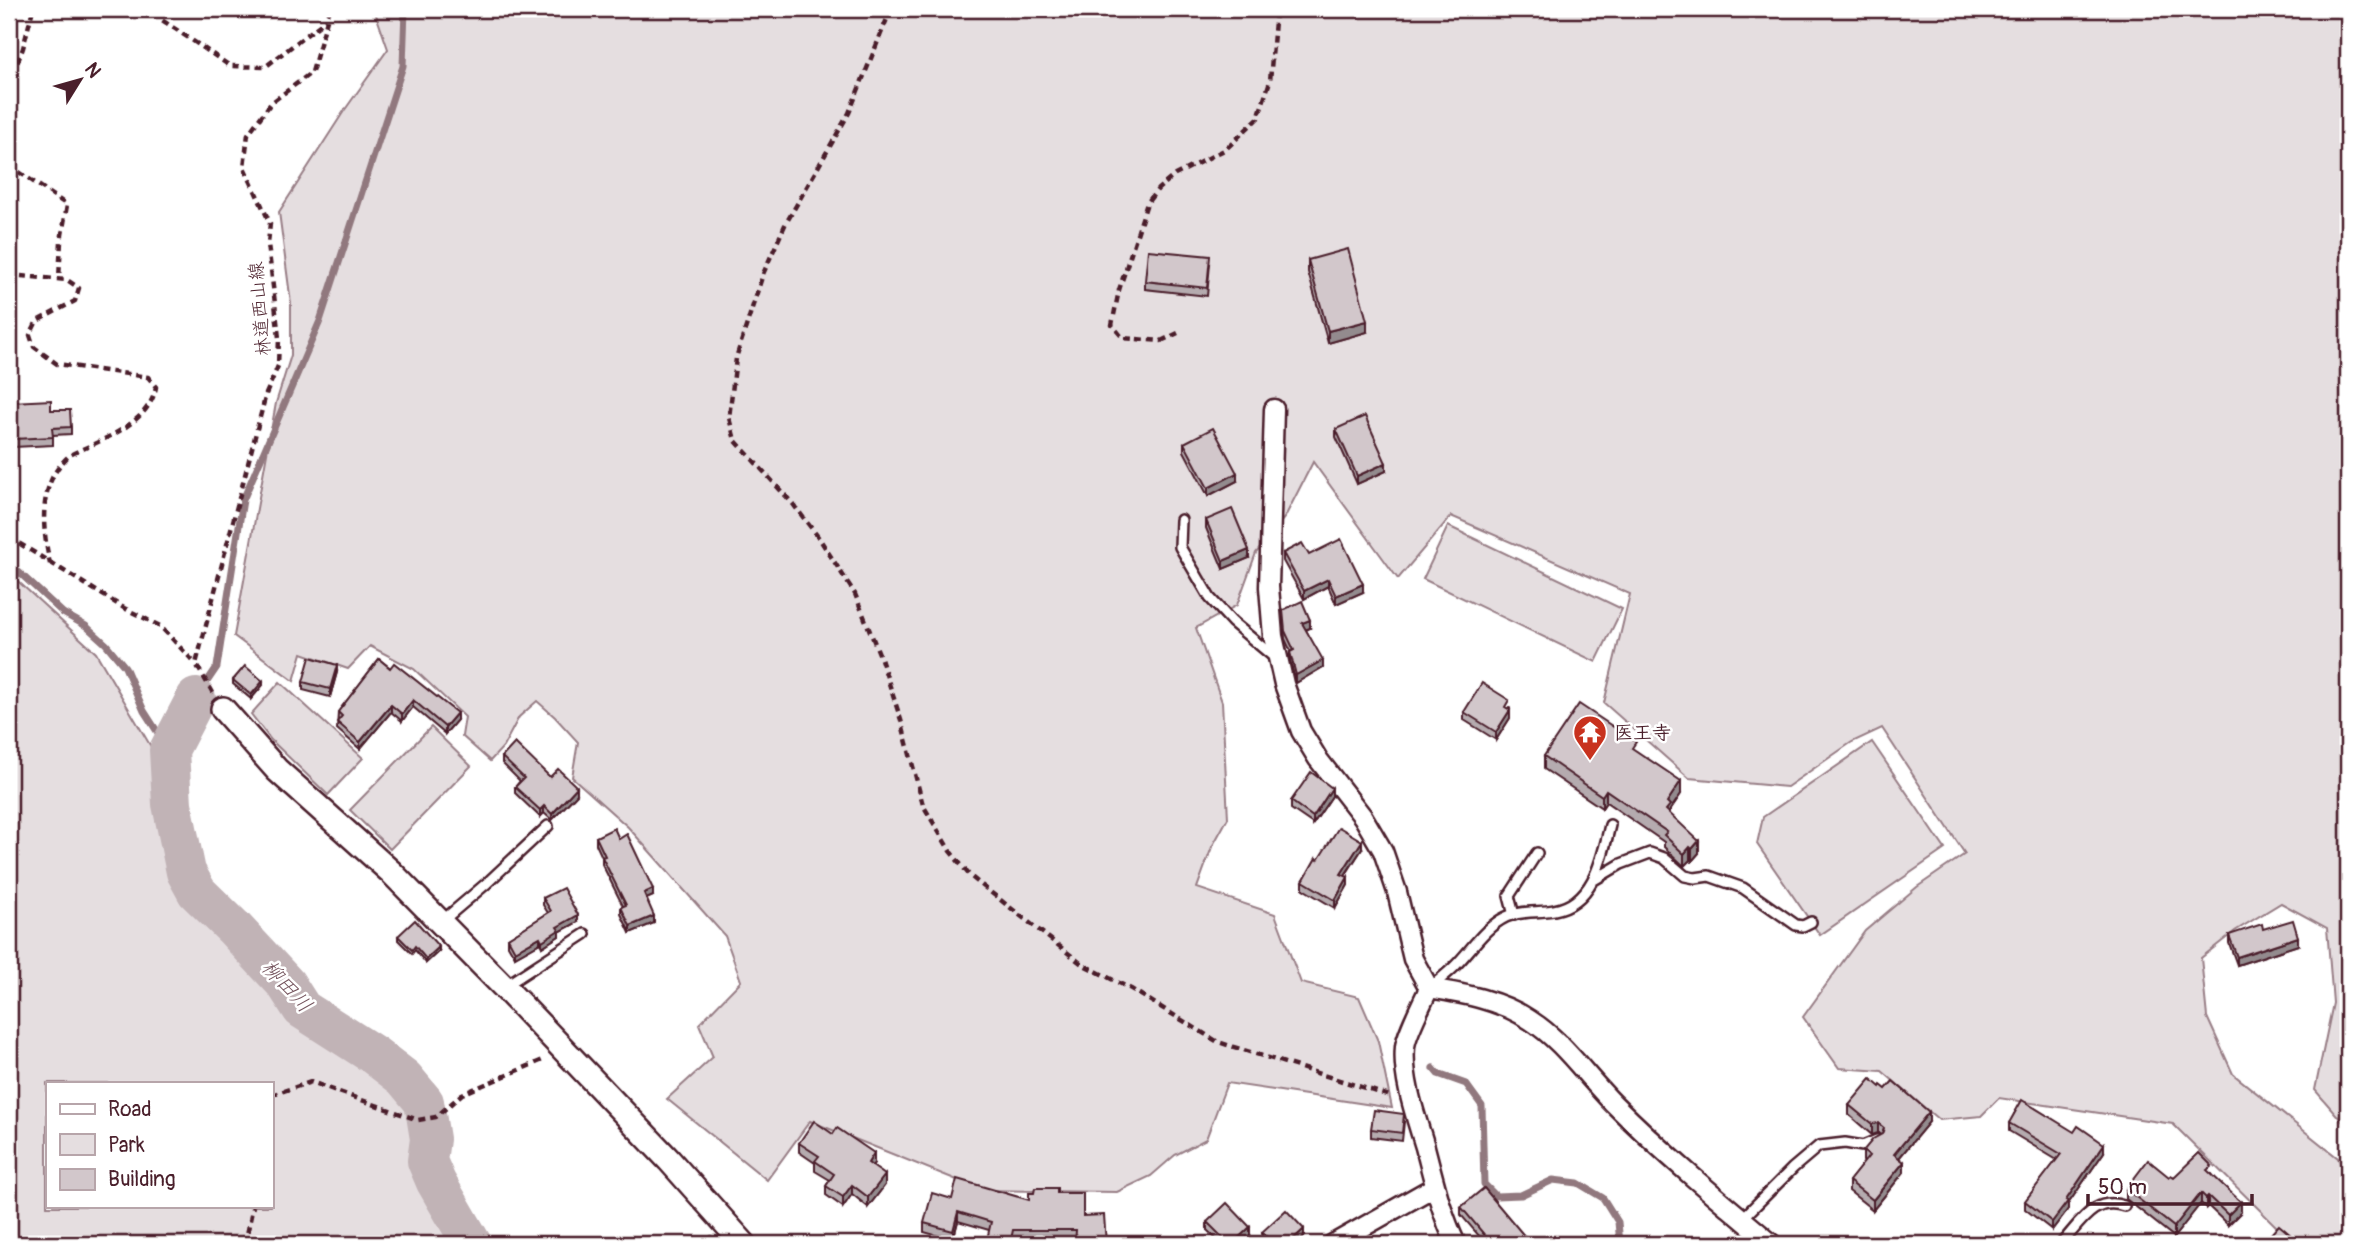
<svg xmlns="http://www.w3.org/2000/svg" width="2357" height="1253" font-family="Pangolin,'Klee One',sans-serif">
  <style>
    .green { fill: #e5dee0; stroke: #987e86; stroke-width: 2; fill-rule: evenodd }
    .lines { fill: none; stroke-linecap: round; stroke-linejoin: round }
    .stream { stroke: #91787e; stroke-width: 7 }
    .river { stroke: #c1b3b6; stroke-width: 40 }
    .service-casing { stroke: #4a1f2b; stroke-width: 14 }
    .minor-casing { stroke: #4a1f2b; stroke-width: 23 }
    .tertiary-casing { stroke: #4a1f2b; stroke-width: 28 }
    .path { stroke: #4a1f2b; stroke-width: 4.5; stroke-dasharray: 7 5; stroke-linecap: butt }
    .service { stroke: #fff; stroke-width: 9 }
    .minor { stroke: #fff; stroke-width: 18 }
    .tertiary { stroke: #fff; stroke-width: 23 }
    .wall { fill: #b5abaf; stroke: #4a1f2b; stroke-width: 2 }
    .shaded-wall { fill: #938b8e; stroke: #4a1f2b; stroke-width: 2 }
    .building { fill: #d2c7cb; stroke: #4a1f2b; stroke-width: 2 }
    .labels { text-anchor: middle; stroke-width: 5; stroke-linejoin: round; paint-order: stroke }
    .street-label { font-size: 19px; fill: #4a1f2b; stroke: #fff }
    .poi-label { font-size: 19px; font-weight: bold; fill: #4a1f2b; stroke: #fff; text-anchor: start }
    .water-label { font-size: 21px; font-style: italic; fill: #74535c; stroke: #fff }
  </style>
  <rect width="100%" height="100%" fill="#fff"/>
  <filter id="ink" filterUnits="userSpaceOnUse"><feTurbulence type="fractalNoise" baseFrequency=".0143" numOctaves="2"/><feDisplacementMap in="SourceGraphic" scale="14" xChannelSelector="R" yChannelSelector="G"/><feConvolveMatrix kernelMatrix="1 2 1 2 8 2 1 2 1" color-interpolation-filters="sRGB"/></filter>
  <g filter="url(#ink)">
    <g class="green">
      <polygon points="374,9 2348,9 2348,1128 2315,1090 2333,1003 2327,928 2281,903 2235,931 2201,958 2207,1017 2233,1074 2338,1158 2348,1180 2348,1244 2294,1244 2173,1124 1999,1098 1981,1116 1939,1120 1882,1071 1839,1068 1803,1017 1865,931 1917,887 1965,854 1882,728 1852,742 1787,787 1689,778 1604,703 1630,594 1451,516 1398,579 1313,462 1285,517 1256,553 1237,605 1196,628 1222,702 1228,818 1212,847 1197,888 1275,914 1301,983 1359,997 1378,1041 1392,1108 1227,1083 1206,1139 1175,1155 1151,1176 1117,1192 982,1190 810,1121 767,1180 667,1099 713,1057 699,1024 741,981 725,936 628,827 572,777 578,742 555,717 537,701 519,717 503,747 490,761 462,736 465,717 414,669 370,646 348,669 302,653 294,681 234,636 276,403 291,355 291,303 279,212 344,111 388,49"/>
      <polygon points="1448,526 1622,609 1596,662 1423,579"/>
      <path d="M9,573L96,653L157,757L168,839L178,875L257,960L302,1020L371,1068L401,1083L422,1119L420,1164L465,1244H9ZM271,1083V1206H47V1083Z"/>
      <polygon points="280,682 363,758 328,795 271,740 251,714"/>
      <polygon points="431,727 471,766 390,849 350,810"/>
      <polygon points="1872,742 1945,849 1820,935 1757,844 1763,817"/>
    </g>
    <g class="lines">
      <g class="stream">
        <polyline points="9,563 63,613 86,626 106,644 125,667 144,711 169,750"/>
        <polyline points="196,698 217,667 243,500 320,321 403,66 405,9"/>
        <polyline points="1433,1068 1438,1074 1466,1084 1482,1106 1484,1184 1496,1196 1521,1195 1553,1180 1578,1183 1603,1198 1618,1222 1620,1244"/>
      </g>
      <polyline class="river" points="196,698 169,750 172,804 186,872 197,892 234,928 286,984 302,1009 374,1055 404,1078 424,1102 430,1139 427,1161 436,1182 472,1244"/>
      <g class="service-casing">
        <g id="service">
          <polyline points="1181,520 1180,547 1210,598 1232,622 1274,657"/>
          <polyline points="1594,880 1621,864 1650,853 1664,858 1685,876 1695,878 1709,876 1743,888 1796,925 1803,926 1811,922"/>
          <polyline points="1514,915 1509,896 1537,853"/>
          <polyline points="441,922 487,883 548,826"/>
          <polyline points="505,986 585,934"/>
          <path d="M1431,987C1439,980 1448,973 1455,966C1471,950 1485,927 1506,917C1521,910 1539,913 1554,910C1594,903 1602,858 1610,825"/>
          <polyline points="1742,1219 1793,1168 1819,1146 1845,1143 1863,1146 1877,1140"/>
          <path d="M2061,1244C2079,1225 2094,1195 2124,1206"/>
        </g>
      </g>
      <g class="minor-casing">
        <g id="minor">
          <polyline points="1274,409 1269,587 1273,636 1284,684 1301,731 1318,759 1363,817 1383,851 1397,892 1413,959 1429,988"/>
          <path d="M1429,988C1464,994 1500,1000 1530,1020C1563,1041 1586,1076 1613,1103C1663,1153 1718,1199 1772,1244"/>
          <path d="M1429,988C1423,1002 1406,1034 1405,1047C1402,1079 1416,1117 1425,1147C1434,1181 1441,1213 1456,1244"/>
          <polyline points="1333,1244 1434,1187"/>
        </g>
      </g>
      <g class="tertiary-casing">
        <polyline id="tertiary" points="223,709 277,770 391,872 504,987 669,1160 744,1244"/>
      </g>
      <g class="path">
        <polyline points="165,9 162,20 230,66 265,67 326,20"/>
        <polyline points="891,9 849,113 785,225 763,274 736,358 729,418 735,440 793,504 819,538 855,594 880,656 901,720 923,805 950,851 970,876 1082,964 1131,989 1218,1042 1390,1096"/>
        <polyline points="9,85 23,48 33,9"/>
        <polyline points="9,165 67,205 61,241 59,279"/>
        <path d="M9,275L67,280L79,288L75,301L37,321L30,335L34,347L57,364L148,377L156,387C149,425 100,440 70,455C37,483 42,527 50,564"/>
        <polyline points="1178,333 1161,341 1123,338 1112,325 1119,290 1147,203 1158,189 1175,175 1226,149 1258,118 1270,81 1276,9"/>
        <polyline points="9,537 124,608 160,626 195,663"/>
        <polyline points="213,693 196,664 266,394 278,366 279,338 268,244 270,223 244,167 248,134 271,103 312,72 330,9"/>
        <polyline points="271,1095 311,1082 418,1120 436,1117 462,1094 543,1060"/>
        <polyline points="245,1244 253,1206"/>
      </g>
      <use href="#service" class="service"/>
      <use href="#minor" class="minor"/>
      <use href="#tertiary" class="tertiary"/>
    </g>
    <g class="wall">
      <polygon points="1308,260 1367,332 1328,343 1308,272"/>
      <polygon points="1210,264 1207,296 1145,289 1145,281"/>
      <polygon points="12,409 51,410 71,427 71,434 53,435 53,445 14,447"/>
      <polygon points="1336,429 1386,471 1357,484 1336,437"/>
      <polygon points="1184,443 1237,481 1208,496 1184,451"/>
      <polygon points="1206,520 1249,558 1223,569 1206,528"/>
      <polygon points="1283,553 1363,592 1336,604 1328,586 1304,599 1283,561"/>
      <polygon points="1283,610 1310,628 1306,630 1323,667 1296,683 1290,660 1290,652 1291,652 1285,639"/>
      <polygon points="379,659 457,720 445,734 413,707 402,721 391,712 360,749 337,729 338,712"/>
      <polygon points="337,672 330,697 303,690 303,682"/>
      <polygon points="233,680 263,685 251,699 233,684"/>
      <polygon points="1509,708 1510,718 1496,740 1464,720 1464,712"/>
      <polygon points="1636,751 1681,794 1670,810 1670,814 1699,853 1692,861 1690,860 1684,866 1664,847 1664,842 1606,802 1602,808 1544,769 1544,756"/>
      <polygon points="502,757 550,777 577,794 552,820 544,813 540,817 515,793 515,787 520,781 502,763"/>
      <polygon points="1332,796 1313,824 1291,809 1291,801"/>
      <polygon points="596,837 619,839 653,896 646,899 654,923 630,933 621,914 621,907 623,906 602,864 602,857 596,844"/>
      <polygon points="1362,849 1345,876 1348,885 1335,908 1303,889 1303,881 1318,860"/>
      <polygon points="543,898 578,922 559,932 559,936 542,947 540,943 515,957 508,945 508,938 548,913 543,905"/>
      <polygon points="2263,929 2298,945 2237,965 2229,943 2229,935"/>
      <polygon points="398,936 439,951 426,963 415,950 412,954 398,940"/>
      <polygon points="1880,1087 1929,1122 1899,1158 1904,1172 1873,1210 1849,1191 1849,1181 1864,1162 1863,1161 1863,1151 1881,1135 1878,1133 1872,1135 1849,1115 1849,1105"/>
      <polygon points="1404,1122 1402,1141 1371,1137 1371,1129"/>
      <polygon points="2009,1123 2104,1152 2068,1204 2068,1209 2052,1230 2025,1209 2025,1201 2057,1160 2009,1131"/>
      <polygon points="799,1143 874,1163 872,1166 885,1185 868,1207 852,1194 843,1207 826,1195 826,1186 830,1180 815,1171 815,1163 799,1152"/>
      <polygon points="2212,1174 2241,1212 2228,1225 2208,1206 2206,1208 2201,1203 2174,1237 2126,1199 2126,1189 2169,1177"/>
      <polygon points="1057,1193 1083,1193 1076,1239 1013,1239 989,1230 958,1221 953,1240 924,1232 924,1223 952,1199 1029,1200"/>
      <polygon points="1461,1207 1526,1244 1486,1244 1461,1215"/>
      <polygon points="1207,1222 1250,1235 1240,1244 1221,1244 1207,1230"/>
      <polygon points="1262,1232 1304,1237 1297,1244 1266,1244 1262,1240"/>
    </g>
    <g class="shaded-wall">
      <polygon points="1367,321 1367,332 1328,343 1328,331"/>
      <polygon points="1386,463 1386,471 1357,484 1357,476"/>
      <polygon points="1237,473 1237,481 1208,496 1208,488"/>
      <polygon points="1249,550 1249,558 1223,569 1223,561"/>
      <polygon points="1328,579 1328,586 1304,599 1304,591"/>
      <polygon points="1363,584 1363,592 1336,604 1336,596"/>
      <polygon points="1310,620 1310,628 1302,631 1302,623"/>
      <polygon points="1323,660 1323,667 1296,683 1296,675"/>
      <polygon points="337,665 337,672 330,697 330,689"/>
      <polygon points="263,681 263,685 251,699 251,695"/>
      <polygon points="413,700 413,707 402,721 402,714"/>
      <polygon points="391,705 391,712 360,749 360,742"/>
      <polygon points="1510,710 1510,718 1496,740 1496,732"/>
      <polygon points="457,713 457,720 445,734 445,727"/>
      <polygon points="1681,781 1681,794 1670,810 1670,817 1666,823 1667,802"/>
      <polygon points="577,787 577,794 552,820 552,814"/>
      <polygon points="1332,788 1332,796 1313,824 1313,817"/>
      <polygon points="1606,790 1606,802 1602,808 1602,796"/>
      <polygon points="544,806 544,813 540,817 540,810"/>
      <polygon points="1362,841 1362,849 1341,881 1341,874"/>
      <polygon points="1699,841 1699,853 1692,861 1692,849"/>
      <polygon points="1690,847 1690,860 1684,866 1684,854"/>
      <polygon points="1348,877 1348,885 1335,908 1335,900"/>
      <polygon points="653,889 653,896 644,900 644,893"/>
      <polygon points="578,915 578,922 559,932 559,936 542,947 542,941 557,927"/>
      <polygon points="654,916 654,923 630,933 630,926"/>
      <polygon points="540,937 540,943 515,957 515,951"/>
      <polygon points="2298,937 2298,945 2237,965 2237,957"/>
      <polygon points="439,947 439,951 426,963 426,959"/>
      <polygon points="1929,1112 1929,1122 1894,1164 1894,1154"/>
      <polygon points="1878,1123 1878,1133 1872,1135 1872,1124"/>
      <polygon points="2104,1144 2104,1152 2068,1204 2068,1209 2052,1230 2052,1222 2066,1200"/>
      <polygon points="874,1153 874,1163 868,1172 868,1163"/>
      <polygon points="1904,1162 1904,1172 1873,1210 1873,1200"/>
      <polygon points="885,1175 885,1185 868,1207 868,1197"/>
      <polygon points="852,1185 852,1194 843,1207 843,1197"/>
      <polygon points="2201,1193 2201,1203 2174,1237 2174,1227"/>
      <polygon points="2208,1196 2208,1206 2206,1208 2206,1198"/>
      <polygon points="2241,1202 2241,1212 2228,1225 2228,1215"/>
      <polygon points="958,1212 958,1221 953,1240 953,1231"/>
      <polygon points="1250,1227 1250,1235 1240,1244 1232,1244"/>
      <polygon points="1304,1229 1304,1237 1297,1244 1288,1244"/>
      <polygon points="1526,1238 1526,1244 1519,1244"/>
    </g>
    <g class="building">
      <polygon points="1348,249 1367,321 1328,331 1308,260"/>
      <polygon points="1148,250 1210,256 1207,288 1145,281"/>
      <polygon points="51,400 51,410 70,410 71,427 52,428 53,437 14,439 12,402"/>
      <polygon points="1365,416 1386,463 1357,476 1336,429"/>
      <polygon points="1213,428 1237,473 1208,488 1184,443"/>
      <polygon points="1232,509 1249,550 1223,561 1206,520"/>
      <polygon points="1341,539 1363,584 1336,596 1328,579 1304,591 1283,553 1302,543 1309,555"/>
      <polygon points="1302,601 1310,620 1302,623 1323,660 1296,675 1290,652 1294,650 1285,631 1283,610"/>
      <polygon points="310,657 337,665 330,689 303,682"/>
      <polygon points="379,659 390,668 394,663 457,713 445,727 413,700 402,714 391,705 360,742 337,722 342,716 338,712"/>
      <polygon points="245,666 263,681 251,695 233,680"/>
      <polygon points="1482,683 1509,700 1505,707 1510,710 1496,732 1464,712"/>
      <polygon points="1579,704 1636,742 1632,748 1681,781 1667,802 1670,805 1666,810 1699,841 1692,849 1690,847 1684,854 1664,835 1667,832 1606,790 1602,796 1544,756"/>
      <polygon points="515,743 550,777 558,769 577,787 552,814 544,806 540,810 515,787 524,778 502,757"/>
      <polygon points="1311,772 1332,788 1313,817 1291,801"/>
      <polygon points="1339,827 1362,841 1341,874 1348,877 1335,900 1303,881 1316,858 1318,860"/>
      <polygon points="614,828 619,839 627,834 653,889 644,893 654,916 630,926 621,907 626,905 602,857 605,856 596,837"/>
      <polygon points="563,888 578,915 557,927 559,930 542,941 540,937 515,951 508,938 551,911 543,898"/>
      <polygon points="415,920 439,947 426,959 415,946 412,950 398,936"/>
      <polygon points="2293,920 2298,937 2237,957 2229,935 2262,924 2263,929"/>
      <polygon points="1871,1079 1880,1087 1881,1085 1886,1089 1893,1081 1929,1112 1894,1154 1904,1162 1873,1200 1849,1181 1869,1156 1863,1151 1873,1139 1882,1134 1884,1128 1878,1123 1872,1124 1849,1105"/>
      <polygon points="2022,1100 2074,1132 2078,1126 2104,1144 2066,1200 2068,1201 2052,1222 2025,1201 2061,1154 2009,1123"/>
      <polygon points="1374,1110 1404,1114 1402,1133 1371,1129"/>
      <polygon points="814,1121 833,1134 837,1128 874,1153 868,1163 885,1175 868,1197 852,1185 843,1197 826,1186 834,1174 815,1161 819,1156 799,1143"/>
      <polygon points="2199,1153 2212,1166 2207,1170 2241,1202 2228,1215 2208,1196 2206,1198 2201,1193 2174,1227 2126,1189 2148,1160 2169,1177 2171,1175 2174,1177"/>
      <polygon points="957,1179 1029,1200 1029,1193 1034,1193 1035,1188 1057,1188 1057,1193 1083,1193 1083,1216 1104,1215 1106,1244 1075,1244 1076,1230 1013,1230 1010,1244 986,1244 991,1222 958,1212 953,1231 924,1223 932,1193 952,1199"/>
      <polygon points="1484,1188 1526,1238 1519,1244 1492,1244 1461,1207"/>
      <polygon points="1227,1203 1250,1227 1232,1244 1229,1244 1207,1222"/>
      <polygon points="1286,1210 1304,1229 1288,1244 1273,1244 1262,1232"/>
      <polygon points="2279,1225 2298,1241 2295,1244 2262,1244"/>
      <polygon points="711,1236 719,1244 702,1244"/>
      <polygon points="2232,1240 2237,1244 2228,1244"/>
    </g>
  </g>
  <defs>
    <g id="temple-pin" transform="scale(1.75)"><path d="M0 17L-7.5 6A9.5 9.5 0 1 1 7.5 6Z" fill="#c8321e" stroke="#fff"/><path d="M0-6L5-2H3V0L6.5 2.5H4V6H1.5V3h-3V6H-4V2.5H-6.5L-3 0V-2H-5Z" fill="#fff"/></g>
  </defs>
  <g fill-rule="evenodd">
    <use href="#temple-pin" x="1590" y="732"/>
  </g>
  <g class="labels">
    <g class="street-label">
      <text transform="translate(259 309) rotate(-95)" y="7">林道西山線</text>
    </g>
    <g class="poi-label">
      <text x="1614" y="739">医王寺</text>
    </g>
    <g class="water-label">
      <text transform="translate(287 986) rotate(47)" y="7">柳田川</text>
    </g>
  </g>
  <rect width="2357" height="1253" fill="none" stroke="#fff" stroke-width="35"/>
  <rect x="18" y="18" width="2322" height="1218" fill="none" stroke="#4a1f2b" stroke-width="2.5" filter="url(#ink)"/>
  <rect x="46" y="1082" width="228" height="126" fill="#ffffff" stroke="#b7a5aa" stroke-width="2"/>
  <rect x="60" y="1104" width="35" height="10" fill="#ffffff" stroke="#b7a5aa" stroke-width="2"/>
  <text x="108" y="1116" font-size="21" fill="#4a1f2b">Road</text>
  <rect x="60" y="1134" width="35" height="21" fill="#e5dee0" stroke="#b7a5aa" stroke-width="2"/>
  <text x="108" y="1152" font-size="21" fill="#4a1f2b">Park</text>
  <rect x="60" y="1169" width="35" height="21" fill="#d2c7cb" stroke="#b7a5aa" stroke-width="2"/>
  <text x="108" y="1186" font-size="21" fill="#4a1f2b">Building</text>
  <g transform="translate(80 80) rotate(53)" stroke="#ffffff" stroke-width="5" paint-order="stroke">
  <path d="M0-5L12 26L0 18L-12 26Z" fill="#4a1f2b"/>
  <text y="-10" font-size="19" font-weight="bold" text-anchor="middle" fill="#4a1f2b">N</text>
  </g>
  <path d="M2088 1194v10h164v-10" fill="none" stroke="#4a1f2b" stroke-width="3.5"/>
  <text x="2098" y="1194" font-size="21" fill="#4a1f2b" stroke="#ffffff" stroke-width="5" paint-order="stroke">50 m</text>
</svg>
